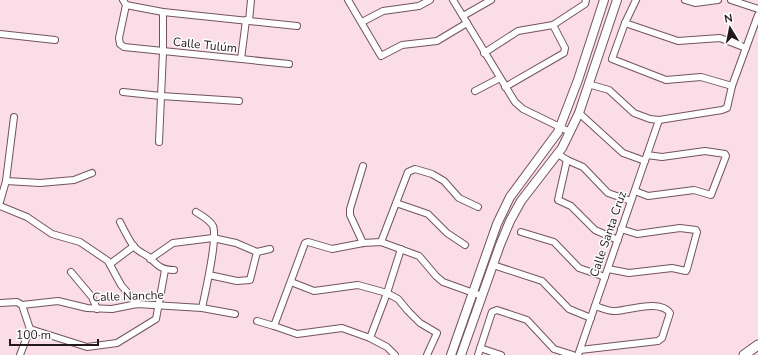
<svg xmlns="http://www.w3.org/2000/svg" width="758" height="355" font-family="'Nunito Sans',sans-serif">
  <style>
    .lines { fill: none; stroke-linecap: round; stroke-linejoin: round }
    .minor-casing { stroke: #72535f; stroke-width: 8 }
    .tertiary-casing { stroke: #72535f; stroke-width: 10 }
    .secondary-casing { stroke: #72535f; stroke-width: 11 }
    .minor { stroke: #fff; stroke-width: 6 }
    .tertiary { stroke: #fff; stroke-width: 8 }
    .secondary { stroke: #fff; stroke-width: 9 }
    .labels { text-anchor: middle; stroke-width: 3; stroke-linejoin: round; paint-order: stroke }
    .street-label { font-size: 12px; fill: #25181d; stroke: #fff }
  </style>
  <rect width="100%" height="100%" fill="#fbdde8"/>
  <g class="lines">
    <g class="minor-casing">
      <g id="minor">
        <polyline points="123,0 126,5 119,38 120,44 124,47 289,64"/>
        <polyline points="348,0 381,56 402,45 437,41 467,23"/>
        <polyline points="453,0 515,102 523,109 570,132"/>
        <polyline points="636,0 625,23 612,59 666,80 701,77 732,86"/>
        <polyline points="685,0 695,3 718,0"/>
        <polyline points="731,0 758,9"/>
        <polyline points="126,5 163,12 297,26"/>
        <polyline points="463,16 491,0"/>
        <polyline points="249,21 251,0"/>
        <polyline points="362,22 383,11 419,6 430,0"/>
        <polyline points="625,23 678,41 720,38 746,48"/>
        <polyline points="0,34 55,40"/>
        <polyline points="484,53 518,31 553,25 585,4 586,0"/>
        <polyline points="241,59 246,20"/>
        <polyline points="588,84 609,90 634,113 650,119 659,120 722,110 727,108 732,86 758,15"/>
        <polyline points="505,87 564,53 565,48 553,25"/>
        <polyline points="475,91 500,78"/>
        <polyline points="123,92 161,96 239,101"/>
        <polyline points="579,113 623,153 645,161"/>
        <polyline points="159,142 163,52 163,12"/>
        <polyline points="558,154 567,160 583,167 608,193 631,201"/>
        <polyline points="567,160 558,200 571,206 595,230 618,240"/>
        <polyline points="6,181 40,183 74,180 92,173"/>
        <polyline points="635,191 648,196 694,190 711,195 726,156 725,154 705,151 662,157 647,155"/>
        <polyline points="0,202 6,181 14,117"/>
        <polyline points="396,203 428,214 447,233 465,245"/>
        <polyline points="0,206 27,217 52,234 80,242 108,261 121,285 137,304"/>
        <path d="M196,212C202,216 210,220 213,226C218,239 205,293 202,308"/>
        <path d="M120,222C124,230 129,240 134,247C139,252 145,254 150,258C158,266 162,270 174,270"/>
        <polyline points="521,232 554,242 579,268 605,277"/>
        <polyline points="381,242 408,172 415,169 432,174 444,181 459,198 478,207"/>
        <polyline points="363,243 350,215 350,209 363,166"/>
        <polyline points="257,252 270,249"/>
        <polyline points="150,259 173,243 213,238 236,243 257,252"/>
        <polyline points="110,264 134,246"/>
        <polyline points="493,265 542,281 569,309 591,318"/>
        <polyline points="608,269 629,273 672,268 686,271 687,269 697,232 696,230 680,228 637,234 621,229"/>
        <polyline points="71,272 92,297 97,309"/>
        <polyline points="209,275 237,281 250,280 257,252"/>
        <polyline points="291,282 314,291 358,285 387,293 398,299 408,311 420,323 437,333 427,355"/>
        <polyline points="0,303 17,302 22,305 58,301 87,308 112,309 137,304 202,308 235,314"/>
        <polyline points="257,321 274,326 297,334 342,328 370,338 387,347 395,355"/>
        <polyline points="274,326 305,243 308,242 332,249 363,243 381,242 419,256 436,276 443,282 482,296"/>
        <polyline points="30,329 87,347 117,343 156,319 165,270"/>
        <polyline points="370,338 387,293 401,249"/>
        <polyline points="480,348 501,355"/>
        <path d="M580,350L658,341L662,338L670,313C660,299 630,310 616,311C610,312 602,308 595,306"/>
        <polyline points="20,355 30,329 22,305"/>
        <polyline points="478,355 492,312 497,310 527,320 554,349 573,355"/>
        <polyline points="578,355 659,120"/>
      </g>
    </g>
    <g class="tertiary-casing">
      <g id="tertiary">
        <polyline points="451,355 497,224 510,197 558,132 578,80 604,0"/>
        <polyline points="461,355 500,245 510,221 521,201 562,148 579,113 617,0"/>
      </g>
    </g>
    <g class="secondary-casing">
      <polyline id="secondary" points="744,355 758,345"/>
    </g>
    <use href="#minor" class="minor"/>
    <use href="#tertiary" class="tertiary"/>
    <use href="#secondary" class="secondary"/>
  </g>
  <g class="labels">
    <g class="street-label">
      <text transform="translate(205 45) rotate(6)" y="4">Calle Tulúm</text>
      <text transform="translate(608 234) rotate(-71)" y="4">Calle Santa Cruz</text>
      <text transform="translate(128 296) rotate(-2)" y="4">Calle Nanche</text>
    </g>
  </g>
  <g transform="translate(730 28) rotate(350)" stroke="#ffffff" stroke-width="3" paint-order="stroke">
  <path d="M0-3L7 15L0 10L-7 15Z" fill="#25181d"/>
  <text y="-6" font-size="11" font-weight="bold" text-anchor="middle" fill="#25181d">N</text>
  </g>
  <path d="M10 339v6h88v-6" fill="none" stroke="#25181d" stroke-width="2"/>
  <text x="16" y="339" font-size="12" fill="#25181d" stroke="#ffffff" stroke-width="3" paint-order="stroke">100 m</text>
</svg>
